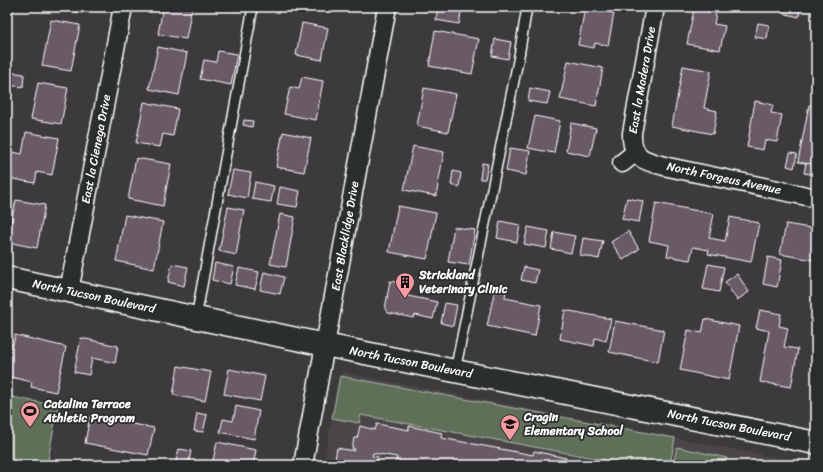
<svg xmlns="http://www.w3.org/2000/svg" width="823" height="472" font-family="Sriracha,sans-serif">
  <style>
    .built { fill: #4a444a }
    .green { fill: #5f7059; stroke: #afb8ac }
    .building { fill: #6a5a65; stroke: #fff }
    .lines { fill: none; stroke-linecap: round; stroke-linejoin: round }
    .service-casing { stroke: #fff; stroke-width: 12 }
    .minor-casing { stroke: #fff; stroke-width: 21 }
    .secondary-casing { stroke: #fff; stroke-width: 25 }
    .service { stroke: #2a2d2e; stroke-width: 9 }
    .minor { stroke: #2a2d2e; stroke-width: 18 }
    .secondary { stroke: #2a2d2e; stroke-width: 22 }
    .labels { text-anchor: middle; stroke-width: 3.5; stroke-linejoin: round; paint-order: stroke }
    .street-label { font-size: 12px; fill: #fff; stroke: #2a2d2e }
    .poi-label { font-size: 12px; font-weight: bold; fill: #fff; stroke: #2a2d2e; text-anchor: start }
  </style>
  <rect width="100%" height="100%" fill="#3d3a3e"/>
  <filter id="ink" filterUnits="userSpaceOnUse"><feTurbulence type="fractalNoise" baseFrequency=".025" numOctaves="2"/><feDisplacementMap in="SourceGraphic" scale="8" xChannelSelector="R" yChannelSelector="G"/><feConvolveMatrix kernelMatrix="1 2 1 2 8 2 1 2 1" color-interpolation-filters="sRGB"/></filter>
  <g filter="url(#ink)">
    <polygon class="built" points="341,372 809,464 809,465 323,465"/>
    <g class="green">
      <polygon points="340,376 675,438 670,465 632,465 361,415 359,423 332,418"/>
      <polygon points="7,396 58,406 47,465 7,465"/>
      <polygon points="677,447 727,458 725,465 673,465"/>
    </g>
    <g class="building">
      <polygon points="54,7 83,7 82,13 54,8"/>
      <polygon points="163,7 192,7 186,39 158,34"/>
      <polygon points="438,7 462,7 459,24 436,20"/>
      <polygon points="783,7 800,7 799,17 782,13"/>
      <polygon points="585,8 614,13 608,46 595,43 594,48 578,45"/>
      <polygon points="694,9 716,13 714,24 725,26 720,50 687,44"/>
      <polygon points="51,20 80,25 71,71 42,66"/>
      <polygon points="302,23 328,28 322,60 296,55"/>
      <polygon points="758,23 769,25 767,39 755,37"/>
      <polygon points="435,31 479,39 472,74 429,66"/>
      <polygon points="495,39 511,42 508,59 492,56"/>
      <polygon points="158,47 187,53 179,95 149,89"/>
      <polygon points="218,51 237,54 231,85 200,79 204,60 216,62"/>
      <polygon points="568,61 603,68 596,106 560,99"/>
      <polygon points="683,66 711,71 704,108 717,111 713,134 672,126"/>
      <polygon points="10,72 24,74 23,87 7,85"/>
      <polygon points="302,77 323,81 316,120 284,114 290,87 299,89"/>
      <polygon points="38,83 68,88 61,124 31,119"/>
      <polygon points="424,88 456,94 448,132 417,126"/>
      <polygon points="530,88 550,92 547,104 528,101"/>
      <polygon points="755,101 773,105 771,113 782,115 777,142 765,140 763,150 747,147"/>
      <polygon points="144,102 178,109 173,136 163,134 160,147 136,143"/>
      <polygon points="809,105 816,106 816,165 798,162"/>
      <polygon points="535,116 560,121 554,153 528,148"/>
      <polygon points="244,120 253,121 252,127 243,125"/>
      <polygon points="571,123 596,128 590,156 566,151"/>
      <polygon points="26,132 59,138 52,175 37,172 35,183 7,178 12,152 22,154"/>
      <polygon points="283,132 311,138 304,172 276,167"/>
      <polygon points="413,146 444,152 436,196 404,190"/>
      <polygon points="510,148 530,151 526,175 506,171"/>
      <polygon points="790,153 797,154 794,168 787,166"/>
      <polygon points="136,158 171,164 163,206 128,199"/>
      <polygon points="482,163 488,164 485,179 480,179"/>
      <polygon points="806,163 816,165 816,175 804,173"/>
      <polygon points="233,170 251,173 247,198 228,194"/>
      <polygon points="453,171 461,173 459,187 451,185"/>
      <polygon points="255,182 274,186 271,202 252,199"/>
      <polygon points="280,187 300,191 297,207 277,204"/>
      <polygon points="627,198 643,201 639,222 622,219"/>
      <polygon points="16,200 45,205 37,248 7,242"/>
      <polygon points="656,203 714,214 709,238 725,241 730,217 759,223 751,262 708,254 709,250 693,247 690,260 667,256 669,245 649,241"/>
      <polygon points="398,206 436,213 427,259 389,252"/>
      <polygon points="228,207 244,210 236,255 219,251"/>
      <polygon points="280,214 295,217 286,267 270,264"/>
      <polygon points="125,215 163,222 154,269 116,261"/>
      <polygon points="500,221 520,225 517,242 497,238"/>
      <polygon points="786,224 816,229 816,243 813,260 780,254"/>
      <polygon points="454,227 475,230 469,265 448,262"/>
      <polygon points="528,227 549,231 546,248 524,244"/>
      <polygon points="628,231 639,249 623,260 611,242"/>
      <polygon points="554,232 575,236 571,253 551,249"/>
      <polygon points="583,238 603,241 599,259 580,255"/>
      <polygon points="768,257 782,260 777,287 763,284"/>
      <polygon points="215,263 234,267 230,284 212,280"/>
      <polygon points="172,264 188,267 184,286 168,282"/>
      <polygon points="708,264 724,267 719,292 703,289"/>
      <polygon points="524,267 538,270 535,283 521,280"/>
      <polygon points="239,268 259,272 255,289 235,285"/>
      <polygon points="264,272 284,277 280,294 260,290"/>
      <polygon points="737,274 749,292 737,300 725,282"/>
      <polygon points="390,281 410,285 408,296 437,302 433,319 415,315 414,318 388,313 385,309"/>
      <polygon points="495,289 506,291 505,298 541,305 535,336 487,326"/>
      <polygon points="445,303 457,305 453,326 441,323"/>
      <polygon points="565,310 611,319 606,341 595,338 594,346 560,339"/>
      <polygon points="760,310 781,314 779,326 788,328 784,347 798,349 791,387 760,382 769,331 756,328"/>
      <polygon points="705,319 739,326 729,380 680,370 688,330 702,333"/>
      <polygon points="615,321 664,330 658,362 609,352"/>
      <polygon points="15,335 66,347 56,392 31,387 32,382 7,376 7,344 13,345"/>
      <polygon points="81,338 118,346 115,363 92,358 89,375 74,372"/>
      <polygon points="178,366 211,372 205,401 173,395"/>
      <polygon points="229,369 265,376 260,401 224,394"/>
      <polygon points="236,406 259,411 254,439 220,432 223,419 233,421"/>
      <polygon points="197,413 207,415 203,432 194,431"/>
      <polygon points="90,416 154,428 148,455 85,443"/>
      <polygon points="377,424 409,430 409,426 442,433 441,438 533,455 534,451 566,458 565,462 582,465 395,465 397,457 373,453 372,456 378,457 377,465 334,465 337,448 354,451 355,449 352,449 354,438 357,438 360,426 375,430"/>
      <polygon points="217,442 256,450 253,465 212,465"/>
      <polygon points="179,449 191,451 188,465 175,465"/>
    </g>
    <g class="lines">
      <g class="service-casing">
        <g id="service">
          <polyline points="7,12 8,7"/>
          <polyline points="196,318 253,7"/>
          <polyline points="455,371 519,56 527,7"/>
        </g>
      </g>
      <g class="minor-casing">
        <g id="minor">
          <path d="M655,7L632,133C631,160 646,161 668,167L816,198"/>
          <polyline points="622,163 636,152"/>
          <polyline points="69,291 123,7"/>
          <polyline points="303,465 387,7"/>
        </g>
      </g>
      <g class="secondary-casing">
        <polyline id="secondary" points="7,278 325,345 816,443"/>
      </g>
      <use href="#service" class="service"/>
      <use href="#minor" class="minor"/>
      <use href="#secondary" class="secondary"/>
    </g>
  </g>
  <defs>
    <g id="building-pin" transform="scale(1)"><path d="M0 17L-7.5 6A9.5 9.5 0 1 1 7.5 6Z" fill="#ff9aa2" stroke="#2a2d2e"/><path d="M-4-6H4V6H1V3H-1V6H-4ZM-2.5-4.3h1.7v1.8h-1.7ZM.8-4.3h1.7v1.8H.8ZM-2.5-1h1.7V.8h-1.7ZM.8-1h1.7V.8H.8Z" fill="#111"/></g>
    <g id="stadium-pin" transform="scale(1)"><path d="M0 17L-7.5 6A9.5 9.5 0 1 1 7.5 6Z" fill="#ff9aa2" stroke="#2a2d2e"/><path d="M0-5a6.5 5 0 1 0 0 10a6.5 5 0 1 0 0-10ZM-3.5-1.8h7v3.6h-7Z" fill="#111"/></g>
    <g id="school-pin" transform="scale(1)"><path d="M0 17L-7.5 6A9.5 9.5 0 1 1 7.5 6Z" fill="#ff9aa2" stroke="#2a2d2e"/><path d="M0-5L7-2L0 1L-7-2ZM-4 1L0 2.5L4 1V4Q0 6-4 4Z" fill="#111"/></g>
  </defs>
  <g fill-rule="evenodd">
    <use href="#building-pin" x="405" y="282"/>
    <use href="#stadium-pin" x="30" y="411"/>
    <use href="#school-pin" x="510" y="424"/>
  </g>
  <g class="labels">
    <g class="street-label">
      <text transform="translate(642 80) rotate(-80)" y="4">East la Madera Drive</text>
      <text transform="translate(96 149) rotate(-79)" y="4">East la Cienega Drive</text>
      <text transform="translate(724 178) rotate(12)" y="4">North Forgeus Avenue</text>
      <text transform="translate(345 236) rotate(-80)" y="4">East Blacklidge Drive</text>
      <text transform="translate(94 296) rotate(12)" y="4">North Tucson Boulevard</text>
      <text transform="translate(411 362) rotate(11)" y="4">North Tucson Boulevard</text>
      <text transform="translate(729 425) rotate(11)" y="4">North Tucson Boulevard</text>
    </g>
    <g class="poi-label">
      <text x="419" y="279">Strickland<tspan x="419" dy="14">Veterinary Clinic</tspan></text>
      <text x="44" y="408">Catalina Terrace<tspan x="44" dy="14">Athletic Program</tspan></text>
      <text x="524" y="421">Cragin<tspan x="524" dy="14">Elementary School</tspan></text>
    </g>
  </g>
  <rect width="823" height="472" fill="none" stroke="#2a2d2e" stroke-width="24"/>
  <rect x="12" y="12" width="799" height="448" fill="none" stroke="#fff" stroke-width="1.5" filter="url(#ink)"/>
</svg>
